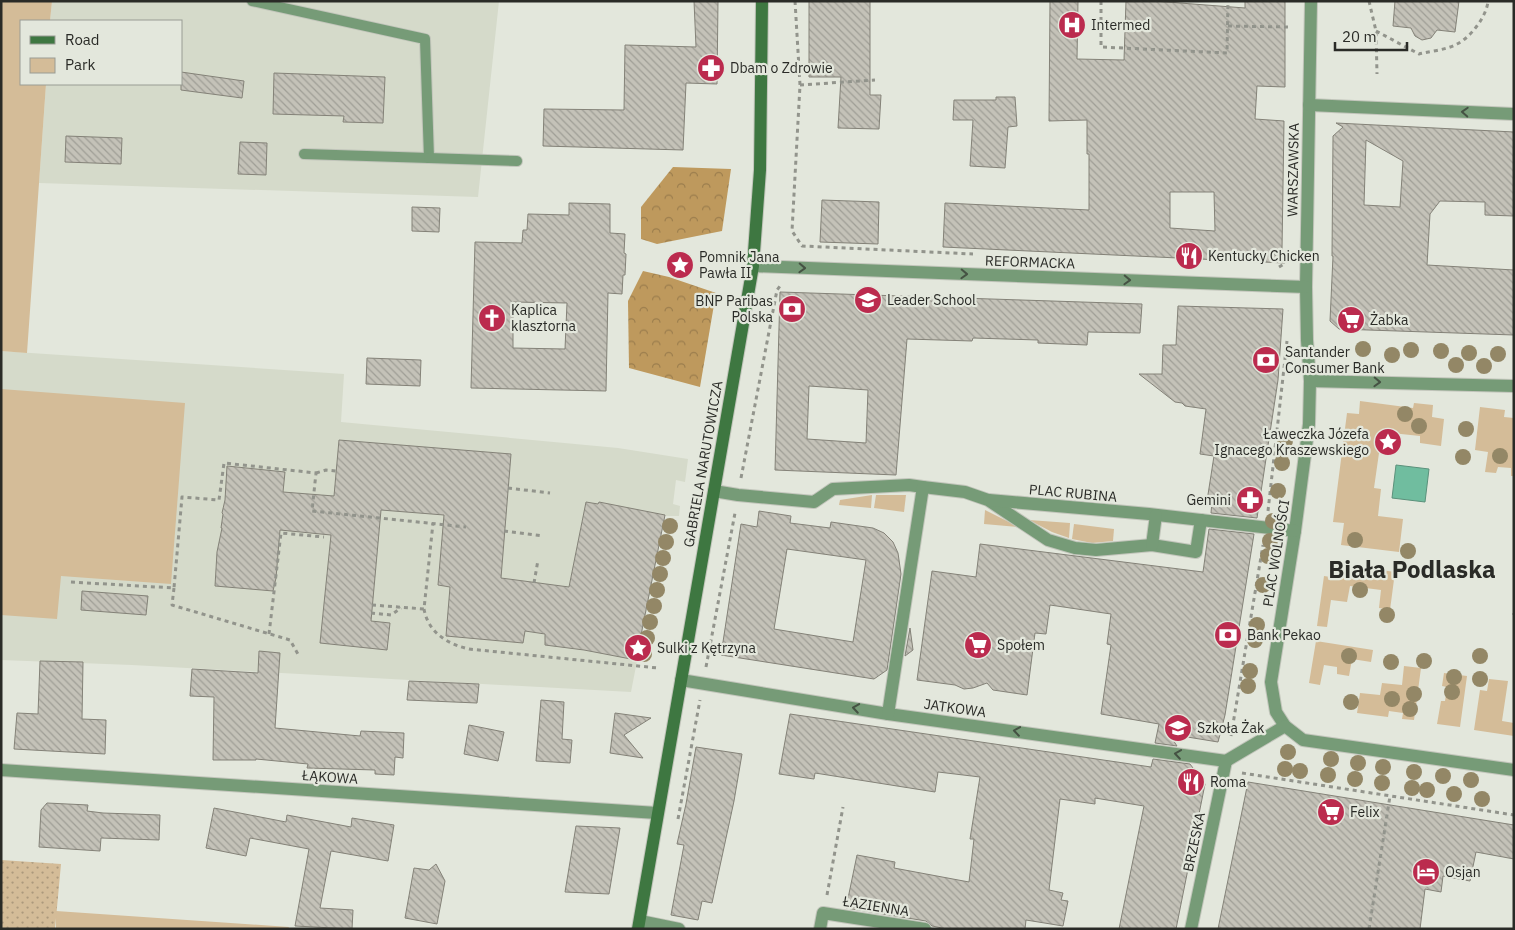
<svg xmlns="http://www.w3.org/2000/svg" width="1515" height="930" font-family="'IBM Plex Sans',sans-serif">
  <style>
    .built { fill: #d5daca }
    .green { fill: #d4bc98 }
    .forest { fill: url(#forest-crowns) }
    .garden { fill: url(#garden-dots) }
    .water { fill: #70bd9f; stroke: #5b917b }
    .building { fill: url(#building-back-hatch); stroke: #848278; fill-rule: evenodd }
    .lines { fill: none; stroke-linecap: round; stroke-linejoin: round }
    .lane-casing { stroke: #c2c5bb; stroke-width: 12 }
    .street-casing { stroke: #c2c5bb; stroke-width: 14 }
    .secondary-casing { stroke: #c2c5bb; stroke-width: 14 }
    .path { stroke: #92948c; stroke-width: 3; stroke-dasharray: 4 4; stroke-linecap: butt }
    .lane { stroke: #769b77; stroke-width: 10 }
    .street { stroke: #769b77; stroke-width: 12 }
    .secondary { stroke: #3e7741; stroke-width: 12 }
    .tree { fill: #938766 }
    .oneway { stroke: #455243 }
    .labels { text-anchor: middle; stroke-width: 4.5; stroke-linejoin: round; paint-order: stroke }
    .poi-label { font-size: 14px; fill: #2a2b27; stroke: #e3e7dc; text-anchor: start }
    .street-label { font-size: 14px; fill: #2a2b27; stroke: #e3e7dc }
    .town-label { font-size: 24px; font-weight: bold; fill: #2a2b27; stroke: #e3e7dc }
  </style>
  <defs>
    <pattern id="forest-crowns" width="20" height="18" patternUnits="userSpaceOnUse" patternTransform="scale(1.25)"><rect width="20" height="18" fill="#be995d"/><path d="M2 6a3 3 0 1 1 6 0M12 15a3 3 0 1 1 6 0" fill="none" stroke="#9b7d4d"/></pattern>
    <pattern id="garden-dots" width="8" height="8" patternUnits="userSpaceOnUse" patternTransform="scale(1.25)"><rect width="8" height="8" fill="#d4bc98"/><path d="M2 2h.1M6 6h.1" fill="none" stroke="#ac997c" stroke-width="1.8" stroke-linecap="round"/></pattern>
    <pattern id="building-back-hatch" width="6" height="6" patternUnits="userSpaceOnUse" patternTransform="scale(1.25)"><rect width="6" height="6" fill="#c4c2b8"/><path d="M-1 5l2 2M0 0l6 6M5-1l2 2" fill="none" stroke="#9f9e96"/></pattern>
  </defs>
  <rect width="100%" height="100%" fill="#e3e7dc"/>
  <g class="built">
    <polygon points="52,1 499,1 478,197 39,183 46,84 181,84 181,21 50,21"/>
    <polygon points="1,351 344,374 341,422 618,448 688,459 685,482 676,480 673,504 680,506 679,516 665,516 631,692 132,665 1,660"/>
  </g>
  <g class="green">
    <polygon points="1,1 52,1 50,21 21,21 21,84 46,84 27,353 1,351"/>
    <polygon points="1,389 185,403 171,584 61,576 57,619 1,615"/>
    <polygon points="1360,401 1413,408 1414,403 1433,405 1432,417 1444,419 1441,446 1420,443 1420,436 1382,432 1374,488 1381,489 1378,516 1403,519 1399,552 1341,545 1344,523 1333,522 1347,413 1359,414"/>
    <polygon points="1480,407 1505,410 1504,417 1514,418 1514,476 1511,476 1511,468 1498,467 1496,473 1485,472 1488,452 1475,450"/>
    <polygon points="872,495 871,508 839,505 840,500"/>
    <polygon points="876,495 906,495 904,512 874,508"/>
    <polygon points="985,510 1019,527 984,524"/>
    <polygon points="1029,520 1070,523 1069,538 1052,532"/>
    <polygon points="1074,524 1114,529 1113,541 1092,543 1072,539"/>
    <polygon points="1339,564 1395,572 1390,610 1379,608 1381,590 1350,586 1347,602 1331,600 1327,627 1317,626 1324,576 1337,578"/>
    <polygon points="1316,641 1373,650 1371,662 1352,659 1349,676 1337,674 1337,667 1324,665 1320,685 1309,683"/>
    <polygon points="1404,666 1421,668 1414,720 1402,719 1403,713 1389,711 1388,717 1357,713 1360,693 1380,695 1382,683 1402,685"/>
    <polygon points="1444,673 1467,676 1460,727 1437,724 1441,701 1445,701 1447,687 1442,686"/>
    <polygon points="1489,679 1508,681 1502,721 1514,723 1514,736 1474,730 1480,690 1487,691"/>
    <polygon points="56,911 289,927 288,929 56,929"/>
  </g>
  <g class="forest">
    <polygon points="673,167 731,169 722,231 657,244 641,239 641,207"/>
    <polygon points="643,271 669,277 716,293 700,387 629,368 628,301"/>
  </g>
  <polygon class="garden" points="1,860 61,864 55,929 1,929"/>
  <polygon class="water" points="1396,465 1429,469 1425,502 1392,498"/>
  <g class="building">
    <polygon points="694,1 718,1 717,84 686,83 683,150 543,146 544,109 624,110 625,45 696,47"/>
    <polygon points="809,1 870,1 870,95 881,95 879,129 838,128 841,77 809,77"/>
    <path d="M1050,1H1078L1077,59L1124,60L1126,1H1154L1245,8V1H1285V87L1257,86L1255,119L1284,121L1282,249L1285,263L943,247L945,203L1089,210V154H1087V120L1049,121ZM1170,192H1214L1215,231L1170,228Z"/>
    <polygon points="1395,1 1459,1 1455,32 1437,30 1431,38 1422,40 1415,36 1411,28 1393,26"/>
    <polygon points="181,72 244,81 242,98 181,90"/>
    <polygon points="274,73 385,77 383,123 343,122 344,116 273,114"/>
    <polygon points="996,97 1015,97 1017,126 1008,127 1005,168 970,166 973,120 953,120 954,100 996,100"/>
    <path d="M1336,123L1514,132V216L1485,215V202L1440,201L1430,214L1427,265L1514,270V335L1339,329L1330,321L1333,256H1332L1333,136L1343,127ZM1366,140L1403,161L1400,207L1364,205Z"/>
    <polygon points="66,136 122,138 121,164 65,162"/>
    <polygon points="240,142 267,143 266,175 238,174"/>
    <polygon points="822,200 879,202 878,244 820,242"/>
    <path d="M569,203L610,204V233L625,234L624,253L626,254L625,275H623L622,294L608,293L606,391L471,388L475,242L522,243L523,230H527L528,214L569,215ZM513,302L567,303L565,349L513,348Z"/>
    <polygon points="412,207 440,208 439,232 412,231"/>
    <path d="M780,292L1142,304L1140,333L1088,332L1087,345L1038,343V340L973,338L972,341L907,339L896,475L775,470ZM809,386L868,390L866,443L807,439Z"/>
    <polygon points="1178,306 1283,309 1278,380 1257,518 1211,513 1212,502 1207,501 1214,456 1200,454 1206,409 1185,406 1182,403 1175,402 1139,374 1162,374 1163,345 1176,345"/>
    <polygon points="367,358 421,360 420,386 366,384"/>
    <polygon points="339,440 511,454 501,578 569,587 586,502 598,504 599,502 665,515 636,660 584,650 545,645 545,634 525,631 523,643 446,636 450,587 438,585 444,515 381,510 371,621 390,623 387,650 320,643 331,535 280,530 276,578 273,591 215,586 217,552 222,528 221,528 223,514 222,513 225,500 227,466 285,472 283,492 334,496"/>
    <path d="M759,511L791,516L790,523L830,528L831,522L873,528L884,533L893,542L898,553L901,574L887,670L874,679L721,655L741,524L757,527ZM787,549L866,560L853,642L774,629Z"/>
    <polygon points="1209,529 1254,534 1225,715 1218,742 1169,734 1177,746 1155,743 1159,724 1101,714 1111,645 1107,644 1111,614 1050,605 1046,634 1035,633 1027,695 993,690 987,683 973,688 964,689 955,685 917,680 932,571 976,577 980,544 1203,572"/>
    <polygon points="82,591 148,596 146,615 81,610"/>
    <polygon points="910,628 913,650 905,656"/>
    <polygon points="259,651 280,653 275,728 360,736 361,731 404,733 403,758 395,757 394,775 375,774 375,770 307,768 308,764 256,759 256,760 213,760 214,697 190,696 192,669 258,673"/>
    <polygon points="40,661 83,662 82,719 106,720 105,754 14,749 17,713 38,714"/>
    <polygon points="409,681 479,684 477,703 407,700"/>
    <polygon points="541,700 564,702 562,739 572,740 570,763 536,761"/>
    <polygon points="615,713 651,718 624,735 643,758 610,753"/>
    <polygon points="790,714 1151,767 1153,759 1190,764 1205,784 1176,929 1119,929 1144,806 1095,798 1095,804 1060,799 1049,890 1063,893 1061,900 1068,901 1063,926 1026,920 1025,929 947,929 932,926 926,921 846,908 857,855 895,862 894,868 969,882 974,839 970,839 980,777 938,772 935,792 815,773 814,779 779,774"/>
    <polygon points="469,725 504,732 498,761 464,754"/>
    <polygon points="696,747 742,754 734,801 712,903 702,901 698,920 671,915 684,845 677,844 686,804"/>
    <polygon points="1248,782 1514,825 1514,859 1476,852 1470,881 1443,876 1441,892 1425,889 1420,929 1218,929"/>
    <polygon points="47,803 88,805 87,811 103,813 160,815 159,840 101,838 100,851 39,847 41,810"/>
    <polygon points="214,808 286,822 287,815 351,827 352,818 394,825 388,861 331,851 320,908 353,910 352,929 295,926 309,849 250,838 246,856 206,848"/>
    <polygon points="576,826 620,828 609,894 565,892"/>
    <polygon points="436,864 445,881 437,924 405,918 414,868 429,870"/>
  </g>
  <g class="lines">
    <g class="lane-casing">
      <g id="lane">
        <polyline points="252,1 425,39 429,158 304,154"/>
        <polyline points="429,158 517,161"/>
      </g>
    </g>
    <g class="street-casing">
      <g id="street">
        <polyline points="1311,1 1306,287 1307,340 1310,381 1309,424 1295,531 1271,682 1276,712 1285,726 1303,740 1514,770"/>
        <polyline points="1309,105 1514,114"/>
        <polyline points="753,266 1306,287"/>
        <polyline points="1310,381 1514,386"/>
        <polyline points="714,491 738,495 814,502 833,489 909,485 923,487 965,492 988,500 1048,540 1075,548 1096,550 1152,545 1196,552 1201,520"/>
        <polyline points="989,500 1149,514 1295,531"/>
        <polyline points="1152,545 1156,515"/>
        <polyline points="681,680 888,714 1226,761"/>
        <polyline points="888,714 923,487"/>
        <polyline points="1226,761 1285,726"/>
        <polyline points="1,770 657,813"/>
        <polyline points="640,921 679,929"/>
        <polyline points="820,929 823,913 925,929"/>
        <polyline points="1191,929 1226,761"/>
      </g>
    </g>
    <g class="secondary-casing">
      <polyline id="secondary" points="638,929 753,266 760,170 762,1"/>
    </g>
    <g class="path">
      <polyline points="795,1 800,85 792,231 802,246 973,254"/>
      <polyline points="1101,1 1101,47 1227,53 1228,1"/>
      <polyline points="1369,1 1376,31 1377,74"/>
      <polyline points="1228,26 1291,27"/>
      <path d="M1376,31L1419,54C1431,51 1446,50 1457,44C1470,38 1487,16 1488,1"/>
      <polyline points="800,85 875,80"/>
      <polyline points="1279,267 1284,264 1287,257"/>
      <polyline points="316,473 326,470 336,471"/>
      <polyline points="741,478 777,290 780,286"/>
      <polyline points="508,488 550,493"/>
      <polyline points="1268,511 1287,341"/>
      <polyline points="504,531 543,536"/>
      <polyline points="71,582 174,588 182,497 219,500 224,463 316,473 312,511 466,527"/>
      <polyline points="534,583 538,560"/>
      <polyline points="174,588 172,605 290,640 299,656"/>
      <polyline points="372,605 424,609 433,523"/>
      <path d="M424,609C428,632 447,644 469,649L658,668"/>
      <polyline points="371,613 391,615 401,608"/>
      <polyline points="1513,615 1514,614"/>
      <polyline points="269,634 281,533 324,537"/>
      <polyline points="706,667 735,513"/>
      <polyline points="1231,736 1263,545"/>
      <polyline points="1242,773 1514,815"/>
      <polyline points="678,819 700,700"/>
      <polyline points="827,895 843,807"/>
      <polyline points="1369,929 1390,796"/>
    </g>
    <use href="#lane" class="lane"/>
    <use href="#street" class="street"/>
    <use href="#secondary" class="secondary"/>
  </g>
  <g class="tree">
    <circle cx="1363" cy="349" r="8"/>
    <circle cx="1411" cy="350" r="8"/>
    <circle cx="1441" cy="351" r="8"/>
    <circle cx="1469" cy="353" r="8"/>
    <circle cx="1498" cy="354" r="8"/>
    <circle cx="1392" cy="355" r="8"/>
    <circle cx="1456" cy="365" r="8"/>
    <circle cx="1484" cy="366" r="8"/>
    <circle cx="1405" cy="414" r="8"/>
    <circle cx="1419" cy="426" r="8"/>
    <circle cx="1466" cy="429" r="8"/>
    <circle cx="1285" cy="441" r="8"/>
    <circle cx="1500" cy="456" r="8"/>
    <circle cx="1463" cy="457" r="8"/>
    <circle cx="1282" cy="463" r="8"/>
    <circle cx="1278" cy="491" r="8"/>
    <circle cx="1273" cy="521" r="8"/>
    <circle cx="670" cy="526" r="8"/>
    <circle cx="1355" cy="540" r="8"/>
    <circle cx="1270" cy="541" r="8"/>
    <circle cx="666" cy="542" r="8"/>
    <circle cx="1408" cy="551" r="8"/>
    <circle cx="1268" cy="556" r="8"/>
    <circle cx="663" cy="558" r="8"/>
    <circle cx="660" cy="574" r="8"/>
    <circle cx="1263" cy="585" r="8"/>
    <circle cx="657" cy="590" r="8"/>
    <circle cx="1360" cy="590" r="8"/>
    <circle cx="654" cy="606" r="8"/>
    <circle cx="1387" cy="615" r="8"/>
    <circle cx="650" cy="622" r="8"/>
    <circle cx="1257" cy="625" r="8"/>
    <circle cx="647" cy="638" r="8"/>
    <circle cx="1255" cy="640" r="8"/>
    <circle cx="644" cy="654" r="8"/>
    <circle cx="1349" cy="656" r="8"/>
    <circle cx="1480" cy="656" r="8"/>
    <circle cx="1424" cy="661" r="8"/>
    <circle cx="1391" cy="662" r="8"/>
    <circle cx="1250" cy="671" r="8"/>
    <circle cx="1454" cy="677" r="8"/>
    <circle cx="1480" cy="679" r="8"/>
    <circle cx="1248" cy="686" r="8"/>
    <circle cx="1452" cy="692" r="8"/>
    <circle cx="1414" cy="694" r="8"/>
    <circle cx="1392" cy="699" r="8"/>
    <circle cx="1351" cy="702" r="8"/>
    <circle cx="1410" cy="709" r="8"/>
    <circle cx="1288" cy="752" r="8"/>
    <circle cx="1331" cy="759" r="8"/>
    <circle cx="1358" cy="763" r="8"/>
    <circle cx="1383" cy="767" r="8"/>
    <circle cx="1285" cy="769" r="8"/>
    <circle cx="1300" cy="771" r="8"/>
    <circle cx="1414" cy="772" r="8"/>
    <circle cx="1328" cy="775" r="8"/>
    <circle cx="1443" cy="776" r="8"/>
    <circle cx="1355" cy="779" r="8"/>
    <circle cx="1471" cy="780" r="8"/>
    <circle cx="1382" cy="783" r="8"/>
    <circle cx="1412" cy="788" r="8"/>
    <circle cx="1427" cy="790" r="8"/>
    <circle cx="1454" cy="794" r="8"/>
    <circle cx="1482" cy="799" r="8"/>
  </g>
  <defs><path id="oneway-chevron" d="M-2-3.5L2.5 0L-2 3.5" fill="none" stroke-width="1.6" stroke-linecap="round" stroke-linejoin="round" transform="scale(1.25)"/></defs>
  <g class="oneway">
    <use href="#oneway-chevron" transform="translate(1465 112) rotate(-177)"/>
    <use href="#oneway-chevron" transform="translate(802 268) rotate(2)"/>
    <use href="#oneway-chevron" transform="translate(964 274) rotate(2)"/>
    <use href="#oneway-chevron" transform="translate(1127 280) rotate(2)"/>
    <use href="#oneway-chevron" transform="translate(1377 382) rotate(2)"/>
    <use href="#oneway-chevron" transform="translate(856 708) rotate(-171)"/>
    <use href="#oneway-chevron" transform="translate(1017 731) rotate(-172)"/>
    <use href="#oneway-chevron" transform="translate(1178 754) rotate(-172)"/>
  </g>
  <defs>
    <g id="hospital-disc" transform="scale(1.4375)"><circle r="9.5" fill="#bb2b4e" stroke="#e3e7dc"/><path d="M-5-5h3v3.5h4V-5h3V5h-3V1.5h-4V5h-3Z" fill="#fff"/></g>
    <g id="pharmacy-disc" transform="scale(1.4375)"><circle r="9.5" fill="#bb2b4e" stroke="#e3e7dc"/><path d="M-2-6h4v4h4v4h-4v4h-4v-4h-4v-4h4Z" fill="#fff"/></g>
    <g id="restaurant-disc" transform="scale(1.4375)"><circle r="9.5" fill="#bb2b4e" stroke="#e3e7dc"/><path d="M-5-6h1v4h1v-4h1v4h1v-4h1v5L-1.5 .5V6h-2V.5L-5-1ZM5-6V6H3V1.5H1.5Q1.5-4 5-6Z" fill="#fff"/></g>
    <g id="sight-disc" transform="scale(1.4375)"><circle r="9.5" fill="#bb2b4e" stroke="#e3e7dc"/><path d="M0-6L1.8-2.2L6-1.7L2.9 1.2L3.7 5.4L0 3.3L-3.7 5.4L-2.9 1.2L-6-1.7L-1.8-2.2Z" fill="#fff"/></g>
    <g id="school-disc" transform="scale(1.4375)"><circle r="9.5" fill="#bb2b4e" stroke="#e3e7dc"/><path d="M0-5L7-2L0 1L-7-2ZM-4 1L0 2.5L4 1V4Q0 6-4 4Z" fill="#fff"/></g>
    <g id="bank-disc" transform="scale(1.4375)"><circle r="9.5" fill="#bb2b4e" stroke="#e3e7dc"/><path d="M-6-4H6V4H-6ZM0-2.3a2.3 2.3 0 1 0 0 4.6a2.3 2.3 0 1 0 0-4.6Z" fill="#fff"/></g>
    <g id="church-disc" transform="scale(1.4375)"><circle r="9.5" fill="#bb2b4e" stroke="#e3e7dc"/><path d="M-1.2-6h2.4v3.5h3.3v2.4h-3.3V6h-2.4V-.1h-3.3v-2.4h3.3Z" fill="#fff"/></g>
    <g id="supermarket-disc" transform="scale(1.4375)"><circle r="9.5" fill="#bb2b4e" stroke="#e3e7dc"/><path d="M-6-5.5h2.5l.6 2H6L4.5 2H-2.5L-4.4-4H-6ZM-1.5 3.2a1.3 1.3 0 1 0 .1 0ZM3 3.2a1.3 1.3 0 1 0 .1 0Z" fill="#fff"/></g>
    <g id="hotel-disc" transform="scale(1.4375)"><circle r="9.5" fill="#bb2b4e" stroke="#e3e7dc"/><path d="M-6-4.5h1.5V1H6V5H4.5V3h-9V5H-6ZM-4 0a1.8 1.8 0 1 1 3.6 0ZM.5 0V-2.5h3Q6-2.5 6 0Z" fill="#fff"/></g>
  </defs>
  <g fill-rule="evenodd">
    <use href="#hospital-disc" x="1072" y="25"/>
    <use href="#pharmacy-disc" x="711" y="68"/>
    <use href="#restaurant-disc" x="1189" y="256"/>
    <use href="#sight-disc" x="680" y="265"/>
    <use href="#school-disc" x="868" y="300"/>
    <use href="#bank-disc" x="792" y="309"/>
    <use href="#church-disc" x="492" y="318"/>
    <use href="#supermarket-disc" x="1351" y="320"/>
    <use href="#bank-disc" x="1266" y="360"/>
    <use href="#sight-disc" x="1388" y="442"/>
    <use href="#pharmacy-disc" x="1250" y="500"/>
    <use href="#bank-disc" x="1228" y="635"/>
    <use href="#supermarket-disc" x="978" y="645"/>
    <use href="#sight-disc" x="638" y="648"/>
    <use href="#school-disc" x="1178" y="728"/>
    <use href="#restaurant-disc" x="1191" y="782"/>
    <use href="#supermarket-disc" x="1331" y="812"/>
    <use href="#hotel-disc" x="1426" y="872"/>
  </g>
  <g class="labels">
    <g class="poi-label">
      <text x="1091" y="30">Intermed</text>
      <text x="730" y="73">Dbam o Zdrowie</text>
      <text x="1208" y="261">Kentucky Chicken</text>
      <text x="699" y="262">Pomnik Jana<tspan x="699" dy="16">Pawła II</tspan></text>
      <text x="887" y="305">Leader School</text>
      <text x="773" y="306" text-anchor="end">BNP Paribas<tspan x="773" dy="16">Polska</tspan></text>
      <text x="511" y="315">Kaplica<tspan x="511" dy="16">klasztorna</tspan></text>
      <text x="1370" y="325">Żabka</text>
      <text x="1285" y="357">Santander<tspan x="1285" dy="16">Consumer Bank</tspan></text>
      <text x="1369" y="439" text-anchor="end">Ławeczka Józefa<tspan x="1369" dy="16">Ignacego Kraszewskiego</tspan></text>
      <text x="1231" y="505" text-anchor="end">Gemini</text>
      <text x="1247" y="640">Bank Pekao</text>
      <text x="997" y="650">Społem</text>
      <text x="657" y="653">Sulki z Kętrzyna</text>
      <text x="1197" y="733">Szkoła Żak</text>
      <text x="1210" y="787">Roma</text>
      <text x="1350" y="817">Felix</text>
      <text x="1445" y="877">Osjan</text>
    </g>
    <g class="street-label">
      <text transform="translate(1293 170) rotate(-89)" y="5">WARSZAWSKA</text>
      <text transform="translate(1030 262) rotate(2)" y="5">REFORMACKA</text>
      <text transform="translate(703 464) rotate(-80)" y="5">GABRIELA NARUTOWICZA</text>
      <text transform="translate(1073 493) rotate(5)" y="5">PLAC RUBINA</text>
      <text transform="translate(1276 553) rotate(-81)" y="5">PLAC WOLNOŚCI</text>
      <text transform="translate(955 708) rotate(8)" y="5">JATKOWA</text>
      <text transform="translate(330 777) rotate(4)" y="5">ŁĄKOWA</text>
      <text transform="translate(1194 842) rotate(-78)" y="5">BRZESKA</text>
      <text transform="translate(876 906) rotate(9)" y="5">ŁAZIENNA</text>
    </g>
    <g class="town-label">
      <text x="1412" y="578">Biała Podlaska</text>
    </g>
  </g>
  <rect width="1515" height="930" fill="none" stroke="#2a2b27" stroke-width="5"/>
  <rect x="20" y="20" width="162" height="65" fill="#e3e7dc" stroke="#999c94"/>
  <rect x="30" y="36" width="25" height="8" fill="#3e7741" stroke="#999c94"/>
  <text x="65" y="45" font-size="15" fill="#2a2b27">Road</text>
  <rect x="30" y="58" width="25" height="15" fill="#d4bc98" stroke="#999c94"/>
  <text x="65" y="70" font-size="15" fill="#2a2b27">Park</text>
  <path d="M1335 42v8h72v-8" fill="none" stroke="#2a2b27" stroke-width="2.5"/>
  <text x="1342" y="42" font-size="15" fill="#2a2b27" stroke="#e3e7dc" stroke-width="4" paint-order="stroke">20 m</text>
</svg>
